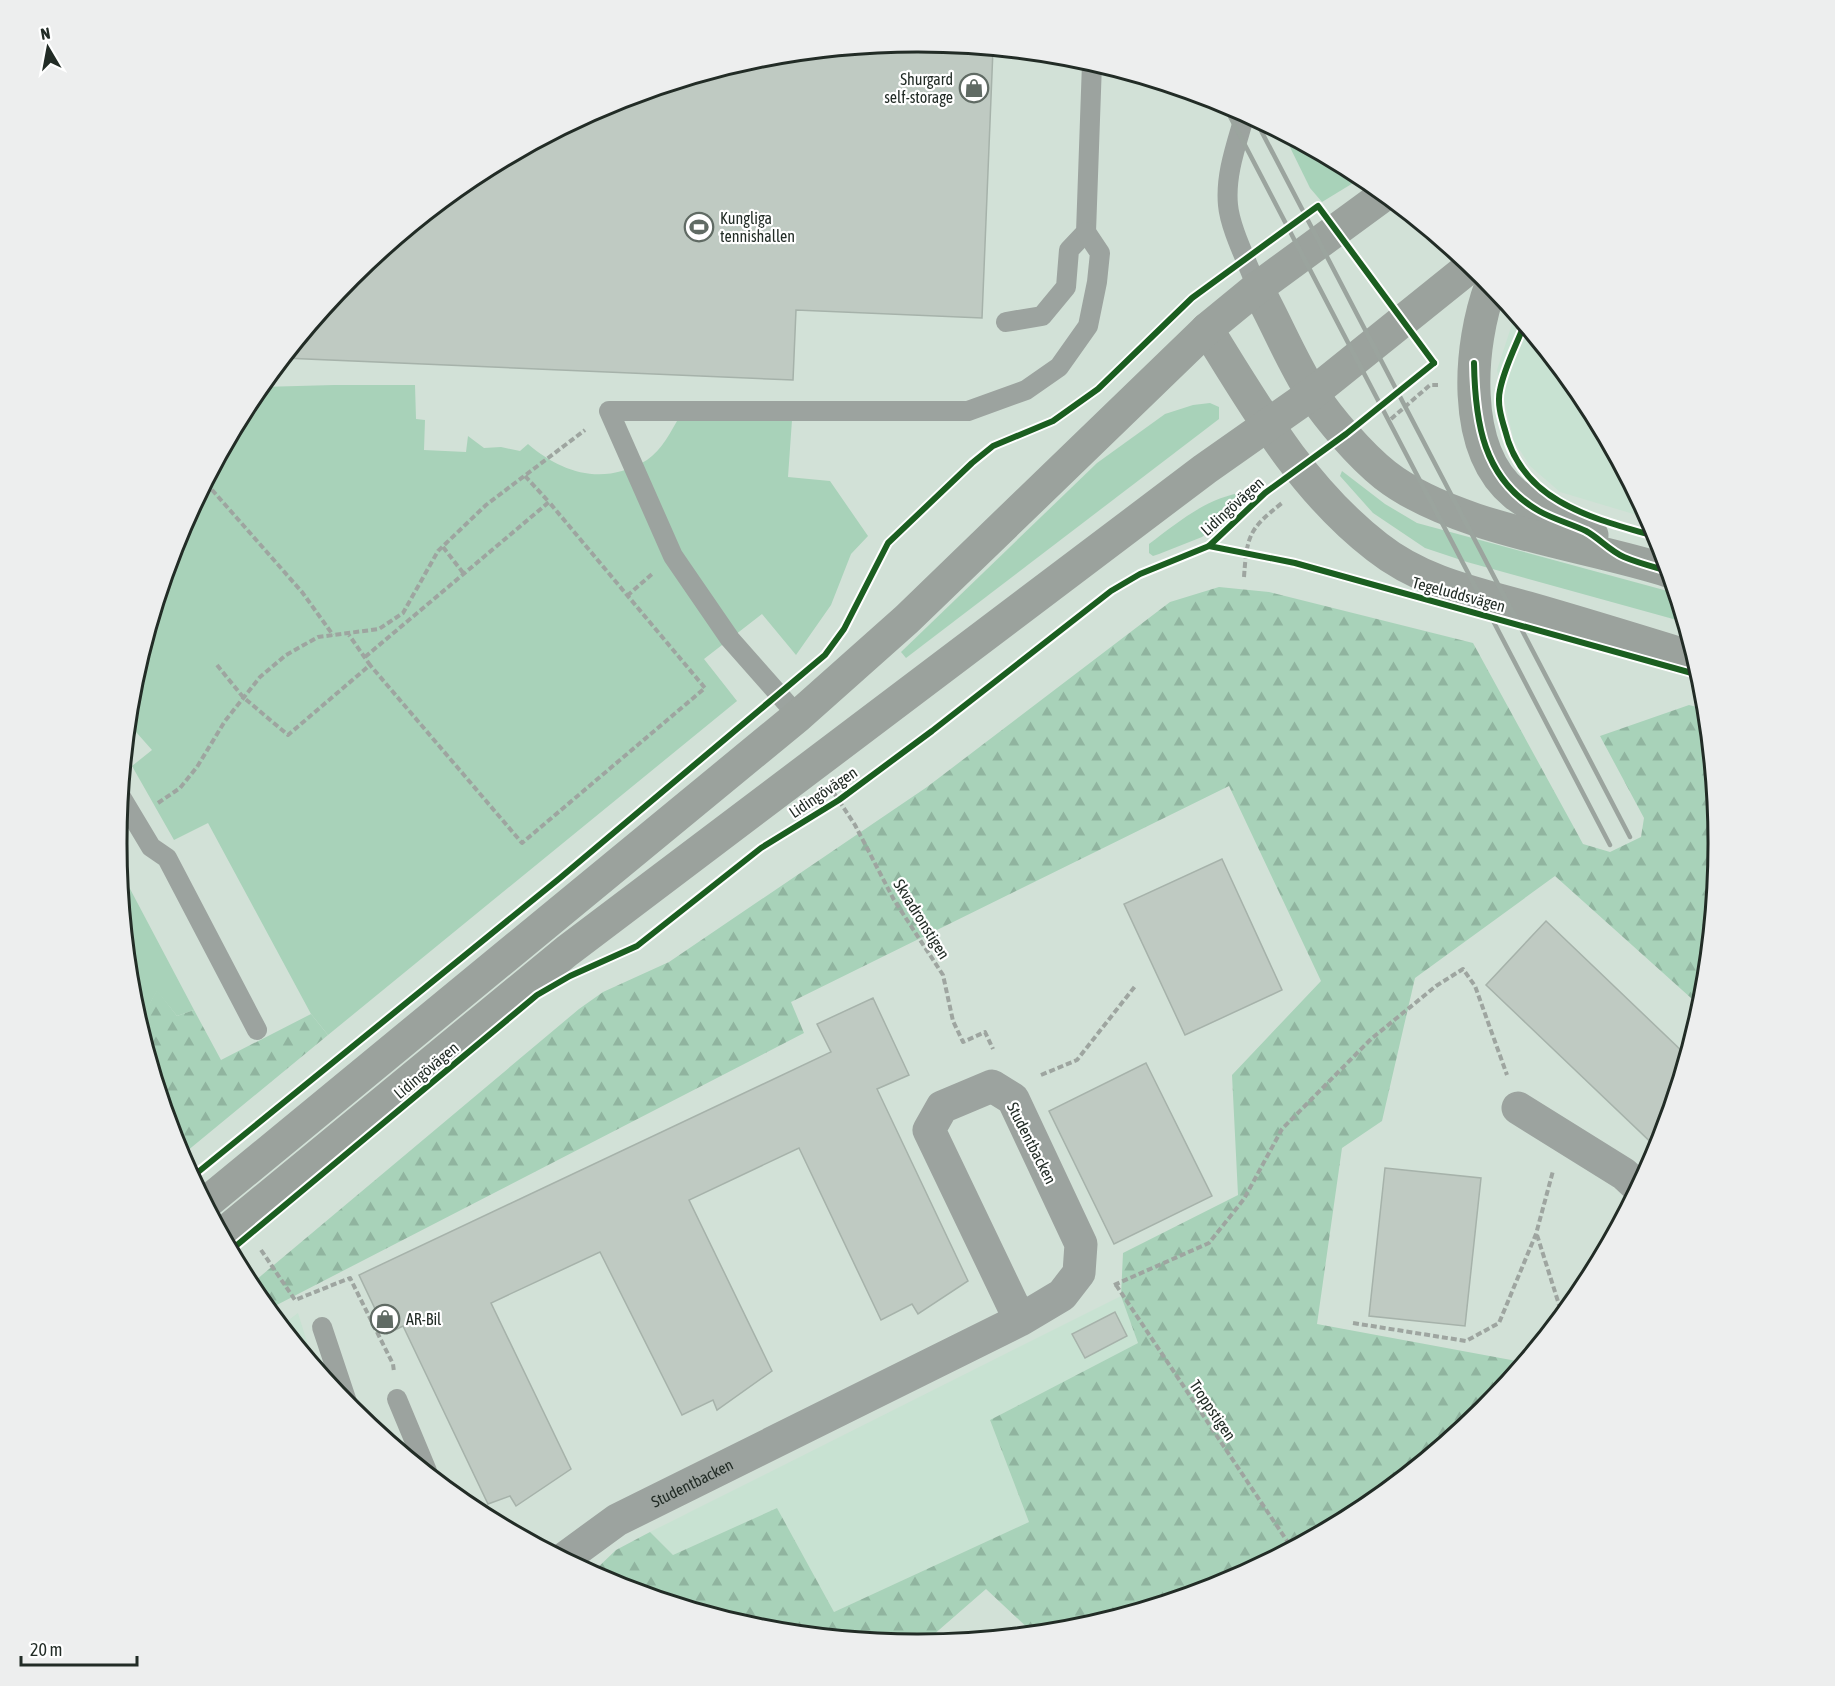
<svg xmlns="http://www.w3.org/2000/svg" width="1835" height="1686" font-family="'Asap Condensed',sans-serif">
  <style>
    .built { fill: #c8e2d2 }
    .green { fill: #a8d2b9 }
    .forest { fill: url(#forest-firs) }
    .building { fill: #bfcac2; stroke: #a6b2aa; stroke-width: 1.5 }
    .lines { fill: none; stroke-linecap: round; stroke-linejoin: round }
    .path { stroke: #9ea5a0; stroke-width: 4; stroke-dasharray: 6 3; stroke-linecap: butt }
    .lane { stroke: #9ca39f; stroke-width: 20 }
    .street { stroke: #9ca39f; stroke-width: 33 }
    .secondary { stroke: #9ba29d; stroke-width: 33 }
    .rail { stroke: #9ba49e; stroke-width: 4.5 }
    .cycleway-casing { stroke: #fff; stroke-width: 10 }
    .cycleway { stroke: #1b5e20; stroke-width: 6 }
    .labels { text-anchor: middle; stroke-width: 4.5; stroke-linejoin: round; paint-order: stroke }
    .poi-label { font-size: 16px; fill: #222c26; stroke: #fff; text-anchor: start }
    .street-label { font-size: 16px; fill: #222c26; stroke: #fff }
    .rim { fill: none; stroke: #222c26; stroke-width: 3 }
  </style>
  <defs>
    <pattern id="forest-firs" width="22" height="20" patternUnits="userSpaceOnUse" patternTransform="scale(1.5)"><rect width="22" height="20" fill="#a8d2b9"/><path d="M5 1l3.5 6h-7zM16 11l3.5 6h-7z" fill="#90b49f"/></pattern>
  </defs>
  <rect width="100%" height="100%" fill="#d2e1d7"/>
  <g class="built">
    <polygon points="1515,315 1584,398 1647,518 1560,492 1530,466 1514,441 1497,370"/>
    <polygon points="1121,1296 1138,1343 990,1420 1029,1522 834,1612 777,1508 673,1555 650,1532"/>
    <polygon points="298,1313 314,1364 282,1325"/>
  </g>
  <g class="green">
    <polygon points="1284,135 1363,177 1322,202 1310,188"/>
    <path d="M334,385H415L416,419L425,420L424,450L466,452L468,436L484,448L501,447L520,451L528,444C563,474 604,486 647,460C662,450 671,431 680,416L792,420L788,477L830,481L868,536L851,554L831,605L796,655L762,614L704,659L737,701L328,1035L311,1014L208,823L174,840L132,766L152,750L128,723L132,686L178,536L252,398L261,387Z"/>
    <polygon points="1210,403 1219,407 1219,419 906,658 901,652 1097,463 1165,414 1193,405"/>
    <polygon points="1342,471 1385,504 1417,523 1675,593 1684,622 1467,562 1425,548 1373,513 1340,476"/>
    <path d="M1246,492L1243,500L1221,516L1215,527L1202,537L1159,554L1153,556L1149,553V544C1180,521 1207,497 1246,492Z"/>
    <polygon points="118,858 119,868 194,1010 177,1016 157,991 139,1023 132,999 135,964 126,939"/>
  </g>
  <g class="forest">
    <polygon points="1219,587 1269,592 1473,643 1583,844 1610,852 1641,837 1644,818 1600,736 1689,705 1705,709 1718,843 1701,1007 1555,876 1415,978 1382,1121 1342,1148 1317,1324 1522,1362 1484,1410 1362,1509 1224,1583 1073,1629 1033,1633 986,1589 924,1643 918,1644 761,1629 611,1583 592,1573 616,1550 650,1532 673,1555 777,1508 834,1612 1029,1522 990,1420 1138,1343 1121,1296 1123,1253 1238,1195 1232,1075 1321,981 1229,786 791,1002 804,1033 269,1309 251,1288 250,1285 579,1009 603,992 669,962 927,787 1170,602"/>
    <polygon points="157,990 177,1016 194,1010 221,1060 311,1014 328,1035 181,1156 139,1023"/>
  </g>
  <g class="building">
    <polygon points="918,42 993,49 982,318 796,310 793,380 284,358 351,276 473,177 611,103 762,57"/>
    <polygon points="1222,859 1282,990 1185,1035 1124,904"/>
    <polygon points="1546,921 1686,1055 1658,1149 1486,985"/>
    <polygon points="873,998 909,1075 877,1089 968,1281 918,1314 912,1304 881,1320 799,1148 689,1200 772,1371 717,1410 713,1400 682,1415 600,1252 491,1303 571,1469 516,1506 510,1496 488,1504 403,1326 387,1334 359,1275 831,1052 817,1024"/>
    <polygon points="1146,1063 1212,1196 1114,1244 1049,1111"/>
    <polygon points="1385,1168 1481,1178 1465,1326 1369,1316"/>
    <polygon points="1115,1312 1127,1336 1085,1358 1072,1334"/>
  </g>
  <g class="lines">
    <g class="path">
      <polyline points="1391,419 1430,385 1438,385"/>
      <polyline points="525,476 549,502"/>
      <polyline points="206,483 302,592 333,635"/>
      <polyline points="443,547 464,574"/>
      <path d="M1244,577C1247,535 1249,529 1282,503"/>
      <polyline points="627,596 652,574"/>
      <polyline points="365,657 549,502 705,688 522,843 370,665"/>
      <polyline points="217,665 243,697 288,735 370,665 349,635"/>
      <polyline points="834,793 855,825 894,900 943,975 953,1021 963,1042 985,1032 993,1049"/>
      <polyline points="158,803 180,788 197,767 225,721 260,677 286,655 318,637 379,629 403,613 438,551 486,505 585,430"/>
      <polyline points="1041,1075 1077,1060 1136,985"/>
      <polyline points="1537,1235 1562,1314"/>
      <polyline points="261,1250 295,1300 350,1278 393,1364 394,1372"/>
      <polyline points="1114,1285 1209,1243 1244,1199 1282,1129 1371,1039 1436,986 1463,969 1475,986 1507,1075"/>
      <polyline points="1116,1285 1291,1547"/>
      <polyline points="1353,1323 1466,1341 1499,1323 1536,1234 1553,1171"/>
    </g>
    <g class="lane">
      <path d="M1245,114C1237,143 1225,174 1228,205C1230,229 1249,265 1257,288"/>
      <polyline points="1006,322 1042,316 1066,287 1069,250 1086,232 1092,63"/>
      <polyline points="798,716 730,639 673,556 609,411 968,411 1026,390 1059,367 1088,326 1097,282 1100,253 1086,232"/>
      <polyline points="121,797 151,847 167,858 257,1030"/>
      <polyline points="322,1327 348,1405"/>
      <polyline points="397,1399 427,1471"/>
    </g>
    <g class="street">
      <polyline points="1518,1108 1624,1174 1638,1187"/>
      <path id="s1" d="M565,1558L617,1520L1020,1320L1062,1295L1079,1273L1081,1244L1013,1099L992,1086L942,1107L929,1130L1020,1320"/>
    </g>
    <g class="secondary">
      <path d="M1491,285C1469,344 1460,449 1515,494C1539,513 1567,518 1592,535"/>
      <path d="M1257,288C1276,322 1291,360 1312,393C1329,419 1360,455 1385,475C1454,529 1584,544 1668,571"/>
      <path d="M1207,329C1256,408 1302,489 1377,547C1421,582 1475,593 1528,608C1584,624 1639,641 1694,658"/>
      <polyline points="206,1203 798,716 907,619 1207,329 1257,288 1384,195"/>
      <polyline points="223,1234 567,951 1205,469 1313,393 1471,266"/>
    </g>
    <g class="rail">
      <polyline points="1223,103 1610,845"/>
      <polyline points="1255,119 1630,837"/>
    </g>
    <g class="cycleway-casing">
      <g id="cycleway">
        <path d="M1524,325C1516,346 1504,368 1500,390C1497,403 1501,417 1505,430C1522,503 1595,519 1658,537"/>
        <path d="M1474,363C1475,422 1483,479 1539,511C1553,519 1571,524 1586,531C1599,538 1610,551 1624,557C1638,563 1654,567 1668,571"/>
        <polyline points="1209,546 1295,563 1699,675"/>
        <polyline points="192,1177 560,878 825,655 844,629 888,543 972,463 993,446 1053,421 1098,389 1192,298 1318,206 1434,363"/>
        <polyline points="231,1250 537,995 570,976 637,946 761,848 839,800 932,731 1111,591 1140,574 1209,546 1265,493 1346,434 1434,363"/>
      </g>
    </g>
    <use href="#cycleway" class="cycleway"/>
  </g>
  <defs>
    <g id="shop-ring" transform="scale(1.5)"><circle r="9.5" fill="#fff" stroke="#606b64" stroke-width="1.5"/><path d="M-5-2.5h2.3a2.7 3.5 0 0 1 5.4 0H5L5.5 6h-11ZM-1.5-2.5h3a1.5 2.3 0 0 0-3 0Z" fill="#606b64"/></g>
    <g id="stadium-ring" transform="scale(1.5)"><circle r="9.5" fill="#fff" stroke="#606b64" stroke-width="1.5"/><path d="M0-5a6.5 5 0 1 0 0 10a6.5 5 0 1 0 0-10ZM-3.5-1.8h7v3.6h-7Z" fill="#606b64"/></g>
  </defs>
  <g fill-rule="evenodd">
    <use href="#shop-ring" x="974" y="88"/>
    <use href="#stadium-ring" x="699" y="227"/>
    <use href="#shop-ring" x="385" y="1319"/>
  </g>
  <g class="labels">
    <g class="poi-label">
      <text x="953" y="85" text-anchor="end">Shurgard<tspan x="953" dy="18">self-storage</tspan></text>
      <text x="720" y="224">Kungliga<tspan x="720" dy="18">tennishallen</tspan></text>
      <text x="406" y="1325">AR-Bil</text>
    </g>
    <g class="street-label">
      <text transform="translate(1232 506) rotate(-42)" y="6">Lidingövägen</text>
      <text transform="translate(1459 594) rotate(15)" y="6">Tegeluddsvägen</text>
      <text transform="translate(823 792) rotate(-34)" y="6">Lidingövägen</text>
      <text transform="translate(922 919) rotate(58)" y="6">Skvadronstigen</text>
      <text transform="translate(426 1070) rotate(-40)" y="6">Lidingövägen</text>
      <text transform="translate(1032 1143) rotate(63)" y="6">Studentbacken</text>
      <text transform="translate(1213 1410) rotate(56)" y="6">Troppstigen</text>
      <text dy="6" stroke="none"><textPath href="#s1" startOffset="148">Studentbacken</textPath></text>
    </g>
  </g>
  <path d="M0 0H1835V1686H0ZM917 52H918A790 790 0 0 1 1708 842V844A790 790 0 0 1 918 1634H917A790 790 0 0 1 127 844V842A790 790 0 0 1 917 52Z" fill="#edeeee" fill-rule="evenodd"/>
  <path class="rim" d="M917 52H918A790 790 0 0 1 1708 842V844A790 790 0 0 1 918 1634H917A790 790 0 0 1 127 844V842A790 790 0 0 1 917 52Z"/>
  <g transform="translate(48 48) rotate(350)" stroke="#ffffff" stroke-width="4.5" paint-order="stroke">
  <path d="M0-4.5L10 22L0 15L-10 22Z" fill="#222c26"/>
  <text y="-9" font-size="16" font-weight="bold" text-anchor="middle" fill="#222c26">N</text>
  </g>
  <path d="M21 1656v9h116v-9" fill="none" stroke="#222c26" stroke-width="3"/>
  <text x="30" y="1656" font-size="18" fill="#222c26" stroke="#ffffff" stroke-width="4.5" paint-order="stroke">20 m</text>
</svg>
